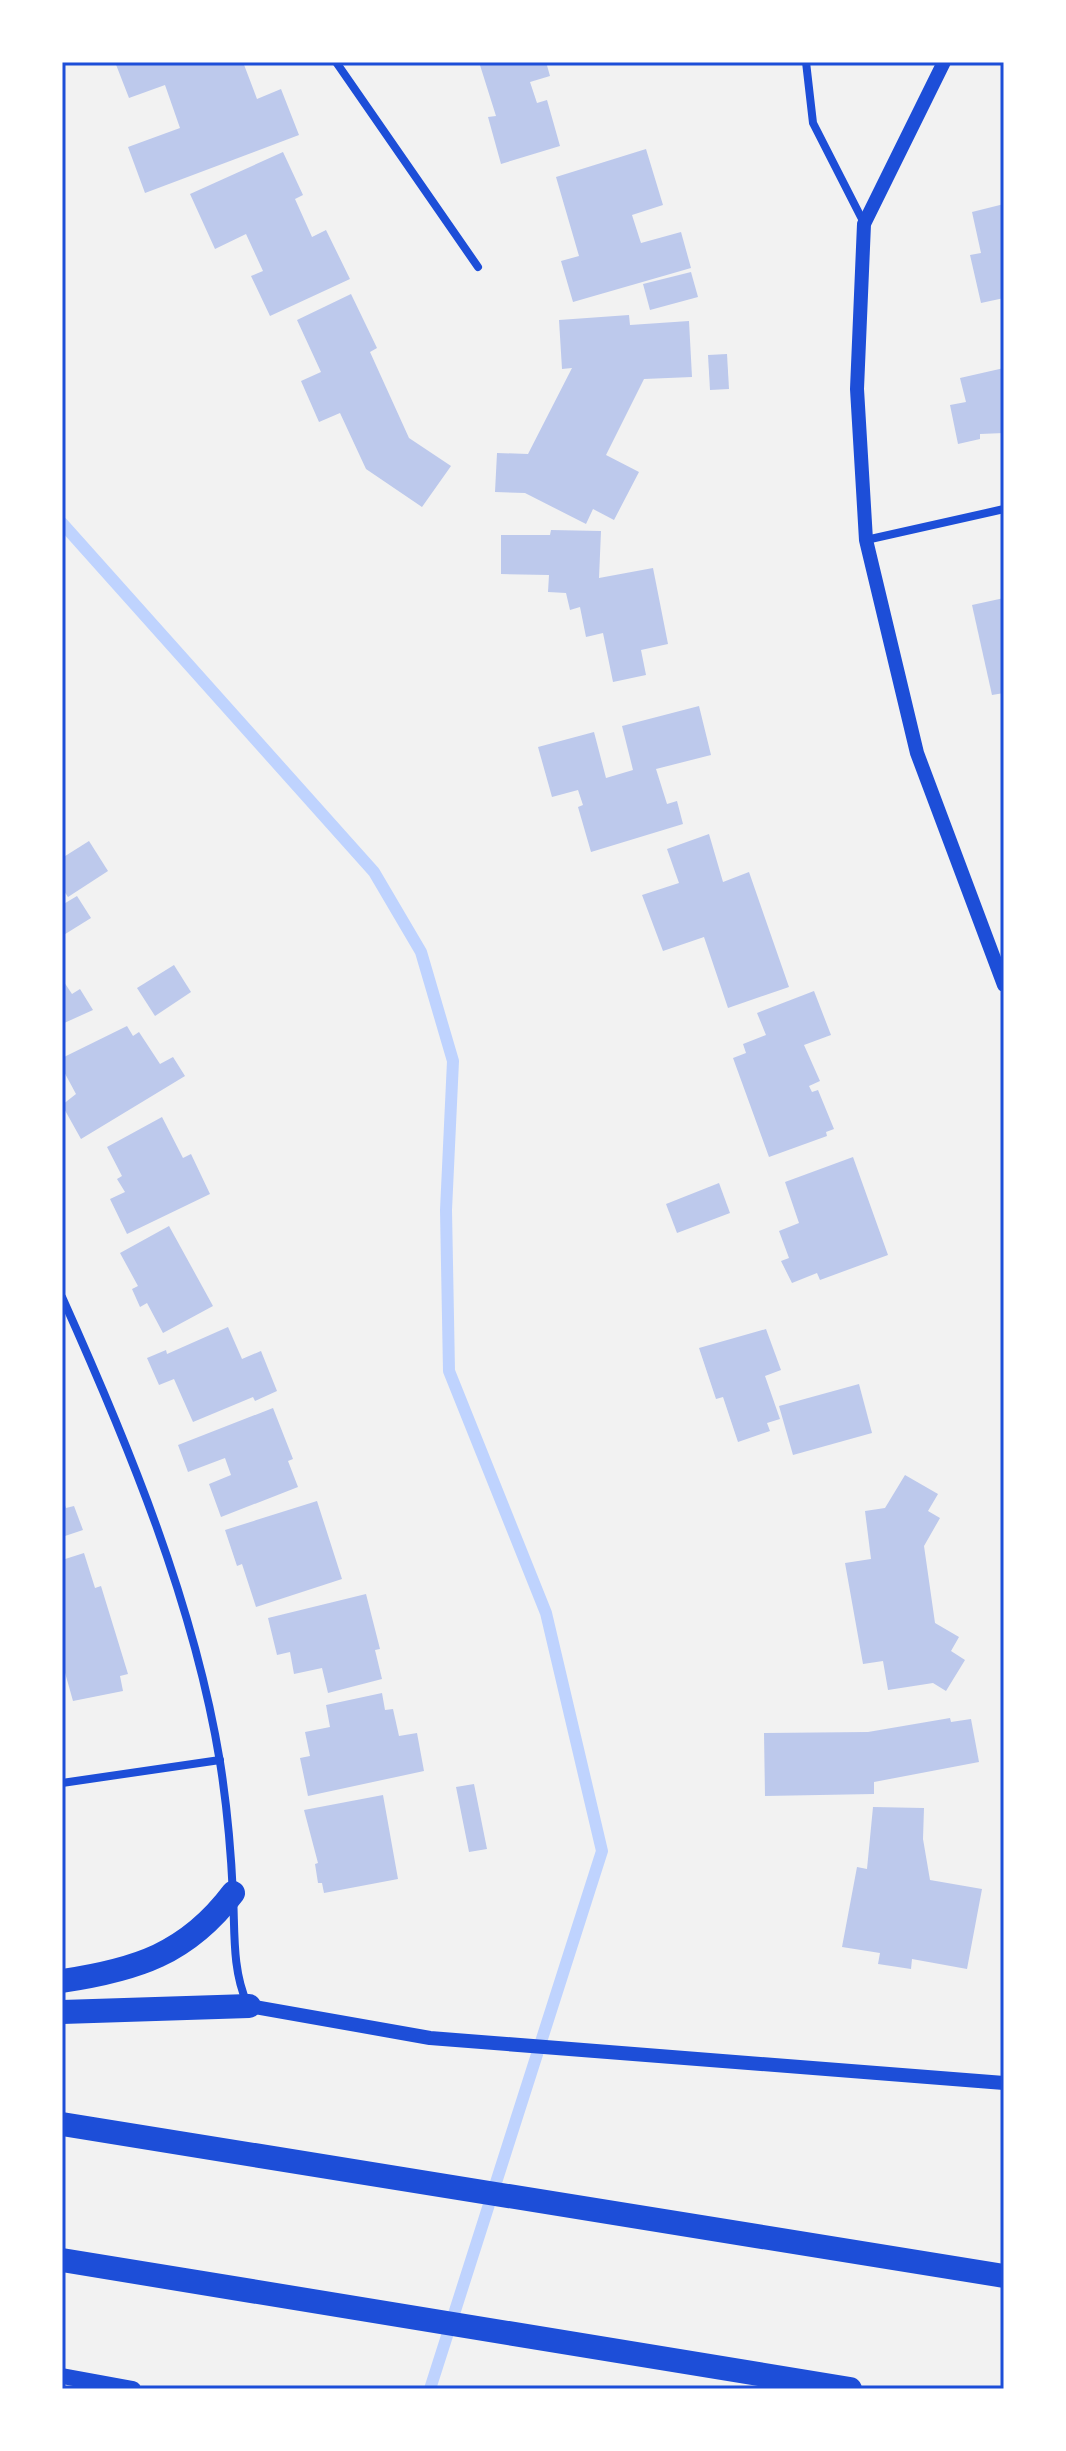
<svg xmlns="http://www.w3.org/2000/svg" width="1066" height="2451" font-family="'Fira Sans Condensed',sans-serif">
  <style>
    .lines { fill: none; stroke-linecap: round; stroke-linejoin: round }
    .stream { stroke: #bfd3fe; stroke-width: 12 }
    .building { fill: #bdc9ec }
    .minor { stroke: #1d4ed8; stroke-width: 8 }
    .tertiary { stroke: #1d4ed8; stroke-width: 14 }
    .secondary { stroke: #1d4ed8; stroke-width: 16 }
    .motorway { stroke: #1d4ed8; stroke-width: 24 }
    .neatline { fill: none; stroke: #1d4ed8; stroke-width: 3 }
  </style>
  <rect width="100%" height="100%" fill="#f2f2f2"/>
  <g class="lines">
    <polyline class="stream" points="62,523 374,872 421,952 453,1061 446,1210 449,1371 546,1613 602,1851 430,2389"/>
  </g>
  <g class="building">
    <polygon points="115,62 243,62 257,99 281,89 299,135 145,193 128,147 180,128 165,85 129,98"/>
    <polygon points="479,62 546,62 550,76 530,82 537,103 547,100 560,146 501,164 488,117 496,116"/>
    <polygon points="646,149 663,205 632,215 639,237 641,243 681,232 691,268 573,302 561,261 579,256 556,177"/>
    <polygon points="283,152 303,195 295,199 312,237 326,230 350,279 270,316 251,276 263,271 246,234 215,249 190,194"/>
    <polygon points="1004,204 1004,298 981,303 970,255 981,253 972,212"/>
    <polygon points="691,272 698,297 650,310 643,284"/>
    <polygon points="351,294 377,348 370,352 409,438 451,466 422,507 366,469 340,413 319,422 301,381 321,372 297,320"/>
    <polygon points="629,315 630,325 689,321 692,377 644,379 606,455 639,472 614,520 593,509 586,524 525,493 495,492 497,453 528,454 572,368 562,369 559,320"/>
    <polygon points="727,354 729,389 710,390 708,355"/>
    <polygon points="1004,368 1004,433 980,434 980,439 958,444 950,405 966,402 960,378"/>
    <polygon points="551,530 601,531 599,578 653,568 668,644 641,650 646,675 613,682 603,633 586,637 580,607 570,610 566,593 548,592 549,575 501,574 501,535 550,535"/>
    <polygon points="1004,598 1004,693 992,695 972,605"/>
    <polygon points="699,706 711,755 656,769 667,804 677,801 683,824 591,852 578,807 583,805 578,790 552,797 538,747 594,732 606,778 633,770 622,726"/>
    <polygon points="709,834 723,882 749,872 789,987 728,1008 704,937 663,951 642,895 679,883 667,849"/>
    <polygon points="89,841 108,871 68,897 62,888 62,858"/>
    <polygon points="77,896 91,918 62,936 62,905"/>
    <polygon points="174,965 191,992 155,1016 137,988"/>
    <polygon points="62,979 72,994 80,989 93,1010 62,1024"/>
    <polygon points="814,991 831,1035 804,1045 820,1081 809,1086 812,1092 818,1090 834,1129 826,1132 827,1136 769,1157 733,1058 746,1053 743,1044 766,1035 757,1013"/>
    <polygon points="127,1026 133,1036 139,1032 160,1064 173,1057 185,1076 81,1139 62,1105 76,1094 62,1068 62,1058"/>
    <polygon points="162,1117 183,1158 191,1154 210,1194 127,1234 110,1199 125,1192 117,1179 122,1176 107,1147"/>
    <polygon points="853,1157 888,1255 820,1280 817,1273 792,1283 781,1261 789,1258 779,1231 799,1223 785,1182"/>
    <polygon points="719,1183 730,1213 677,1233 666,1204"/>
    <polygon points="169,1226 213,1306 163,1333 147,1303 140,1307 132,1289 138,1286 120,1253"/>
    <polygon points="228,1327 242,1359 261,1351 277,1391 255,1401 253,1397 193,1422 174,1379 159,1385 147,1358 166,1350 167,1354"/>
    <polygon points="766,1329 781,1370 765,1376 780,1419 767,1423 770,1431 738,1442 723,1397 716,1399 699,1348"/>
    <polygon points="859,1384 872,1433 793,1455 779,1406"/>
    <polygon points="273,1408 293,1459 288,1461 298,1487 221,1517 209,1484 231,1475 225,1458 188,1472 178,1445"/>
    <polygon points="905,1475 938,1494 928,1511 940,1518 924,1546 935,1623 959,1637 951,1651 965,1660 946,1691 933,1683 888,1690 883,1661 863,1664 845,1563 871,1559 865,1511 885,1508"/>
    <polygon points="62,1497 66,1508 74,1506 83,1530 62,1537"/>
    <polygon points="317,1501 342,1579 256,1607 242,1564 237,1566 225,1530"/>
    <polygon points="84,1553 95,1588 101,1586 128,1674 120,1676 123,1691 73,1701 62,1662 62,1560"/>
    <polygon points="366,1594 380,1649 375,1650 382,1679 328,1693 322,1668 294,1674 290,1652 277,1655 268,1618"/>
    <polygon points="382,1693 385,1710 393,1709 399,1736 417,1733 424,1771 308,1796 300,1758 310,1756 305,1732 330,1727 326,1705"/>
    <polygon points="950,1718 951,1722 971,1719 979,1762 874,1782 874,1794 765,1796 764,1733 868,1732"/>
    <polygon points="474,1784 487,1849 469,1852 456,1787"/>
    <polygon points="383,1795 398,1879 324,1893 322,1883 318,1883 315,1864 318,1863 304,1810"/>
    <polygon points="873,1807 924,1808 923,1839 930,1880 982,1889 967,1969 912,1959 911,1969 878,1964 880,1953 842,1947 857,1867 867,1869"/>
  </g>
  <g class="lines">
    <g class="minor">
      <polyline points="336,62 478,267"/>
      <polyline points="806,62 813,123 864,223"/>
      <polyline points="866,540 1004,509"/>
      <path d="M62,1297C128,1444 194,1603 220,1762C227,1806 231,1851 233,1895C235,1931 232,1970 247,2003"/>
      <polyline points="62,1783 220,1760"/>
    </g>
    <g class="tertiary">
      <polyline points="944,62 864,224 857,389 866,540 917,753 1004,985"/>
      <polyline points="249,2006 430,2038 1004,2083"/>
    </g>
    <polyline class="secondary" points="62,2376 133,2389"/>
    <g class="motorway">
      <path d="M62,1981C136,1970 187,1954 233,1893"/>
      <polyline points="62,2012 249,2006"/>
      <polyline points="62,2124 1004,2276"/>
      <polyline points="62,2260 850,2389"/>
    </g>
  </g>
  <rect width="1066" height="2451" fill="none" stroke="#ffffff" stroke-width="128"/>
  <rect x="64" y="64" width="938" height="2323" class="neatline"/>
</svg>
